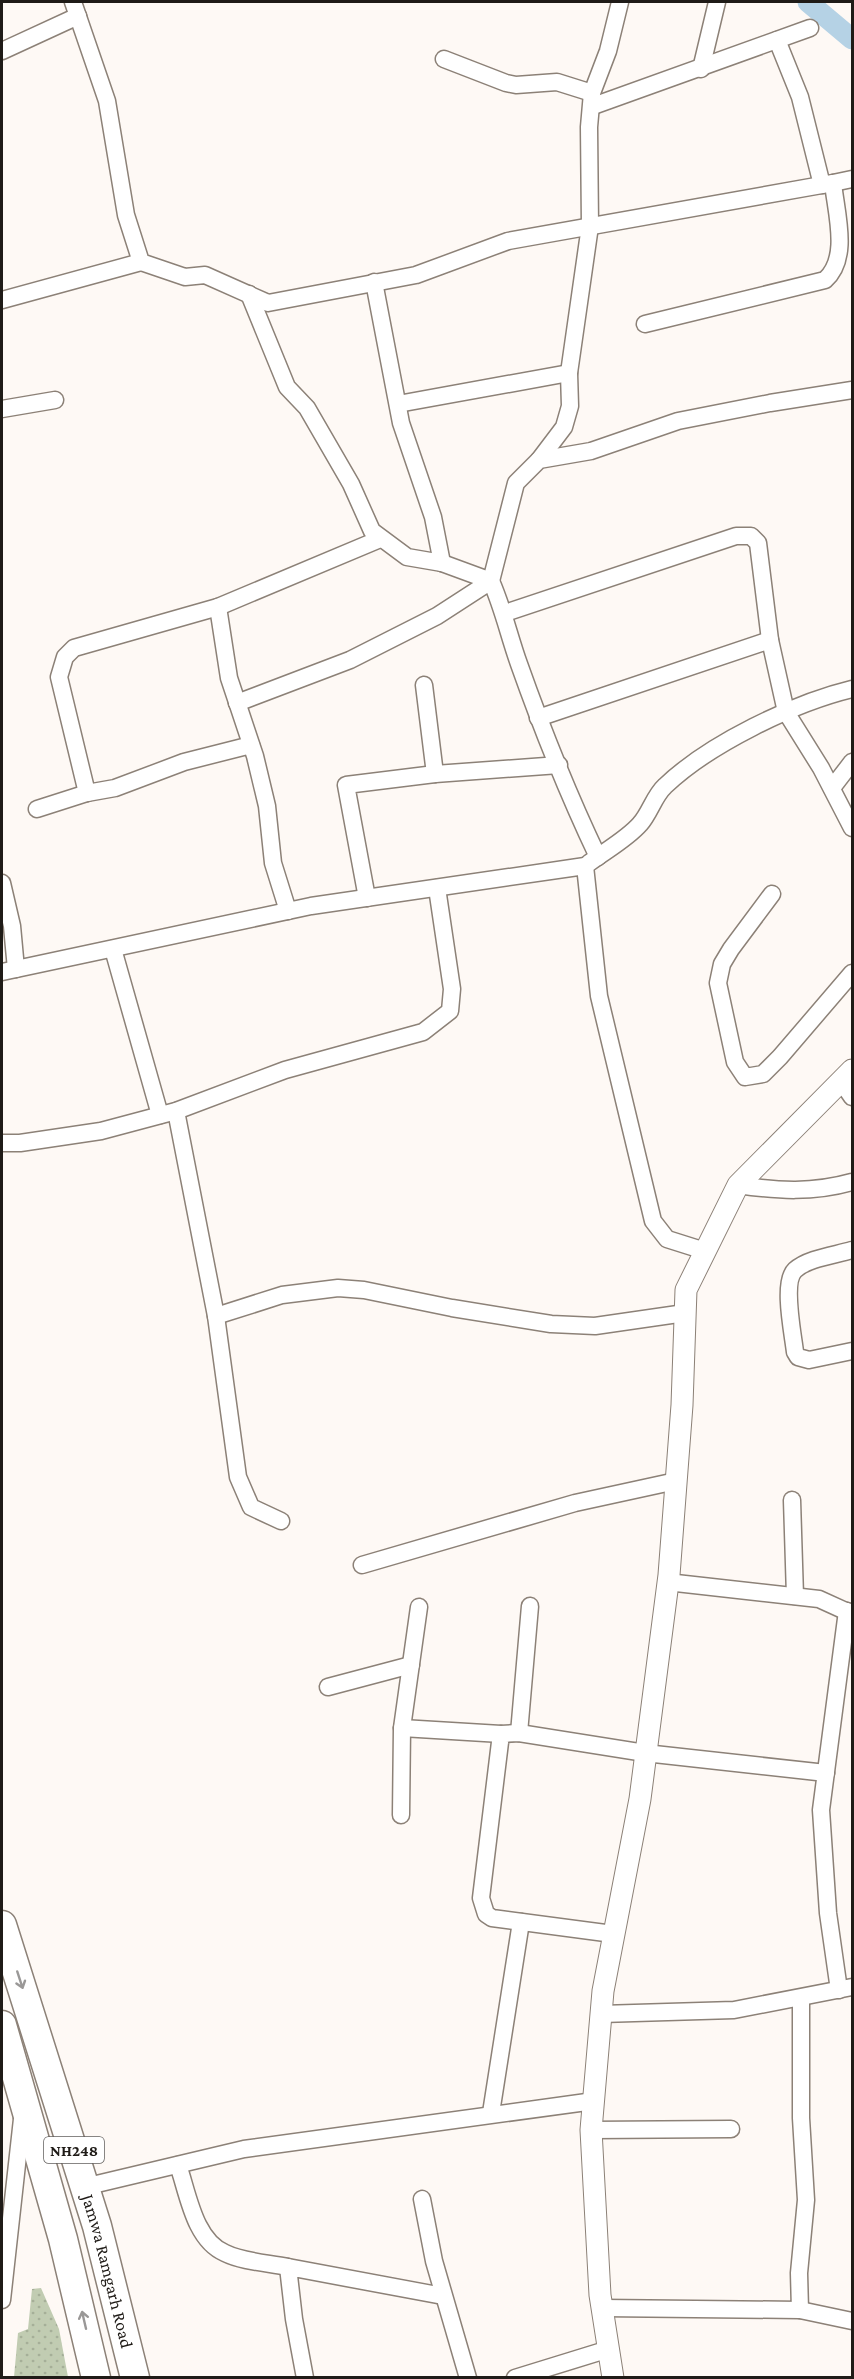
<svg xmlns="http://www.w3.org/2000/svg" width="854" height="2379" font-family="'Crimson Pro',serif">
  <style>
    .park { fill: url(#park-dots) }
    .lines { fill: none; stroke-linecap: round; stroke-linejoin: round }
    .canal { stroke: #b5d2e5; stroke-width: 21 }
    .minor-casing { stroke: #8c8177; stroke-width: 19 }
    .tertiary-casing { stroke: #8c8177; stroke-width: 23 }
    .trunk-casing { stroke: #8c8177; stroke-width: 31 }
    .minor { stroke: #fff; stroke-width: 16 }
    .tertiary { stroke: #fff; stroke-width: 21 }
    .trunk { stroke: #fff; stroke-width: 28 }
    .oneway { stroke: #9a9897 }
    .labels { text-anchor: middle; stroke-width: 6; stroke-linejoin: round; paint-order: stroke }
    .shield { fill: #fff; stroke: #625f5d; stroke-width: 1.5 }
    .shield-label { font-size: 16px; font-weight: bold; fill: #1f1b17 }
    .street-label { font-size: 18px; fill: #1f1b17; stroke: #fff }
  </style>
  <defs>
    <pattern id="park-dots" width="8" height="8" patternUnits="userSpaceOnUse" patternTransform="scale(1.5)"><rect width="8" height="8" fill="#c1ccb2"/><path d="M2 2h.1M6 6h.1" fill="none" stroke="#a5af98" stroke-width="1.8" stroke-linecap="round"/></pattern>
  </defs>
  <rect width="100%" height="100%" fill="#fef9f5"/>
  <polygon class="park" points="41,2288 59,2329 68,2377 14,2377 18,2333 28,2329 32,2289"/>
  <g class="lines">
    <polyline class="canal" points="808,2 852,39"/>
    <g class="minor-casing">
      <g id="minor">
        <path d="M73,2L107,101L126,215L141,262L185,277L205,275L268,303L416,275L508,241L833,183C836,213 850,258 825,280L645,324"/>
        <polyline points="777,40 800,97 822,185"/>
        <polyline points="2,51 78,16"/>
        <polyline points="444,59 506,83 516,85 557,82 592,93"/>
        <polyline points="701,69 717,2"/>
        <polyline points="593,106 810,28"/>
        <polyline points="833,183 852,179"/>
        <polyline points="374,282 401,423 433,517 442,563"/>
        <polyline points="249,294 287,387 307,408 351,484 372,531 407,557 442,563 491,581 516,483 539,460 591,451 678,421 770,403 852,390"/>
        <polyline points="2,300 141,262"/>
        <polyline points="398,404 569,373"/>
        <polyline points="2,409 55,400"/>
        <polyline points="539,460 564,427 570,406 569,373 590,226 589,127 592,93 608,51 620,2"/>
        <polyline points="218,607 380,539"/>
        <polyline points="505,613 736,536 751,536 758,543 770,640 786,712 821,768 852,828"/>
        <polyline points="424,685 435,774"/>
        <path d="M237,703L350,660L437,616L491,581C503,608 509,636 519,664C542,729 568,794 598,857"/>
        <polyline points="538,718 770,640"/>
        <polyline points="832,788 852,762"/>
        <polyline points="87,793 59,677 65,657 74,648 218,607 229,678 255,756 267,806 273,863 288,911"/>
        <polyline points="37,809 87,793 115,788 184,762 251,745"/>
        <path d="M589,863C605,851 627,839 640,824C650,813 654,796 665,786C709,744 794,703 852,689"/>
        <polyline points="2,883 12,926 16,969"/>
        <polyline points="772,894 731,949 722,964 718,983 735,1062 745,1077 763,1074 780,1057 852,973"/>
        <polyline points="367,898 346,785 435,774 559,765"/>
        <polyline points="113,949 160,1115"/>
        <polyline points="2,972 311,906 585,866 599,996 653,1221 667,1239 705,1251"/>
        <polyline points="841,1081 852,1097"/>
        <polyline points="176,1111 216,1316 238,1477 251,1507 281,1521"/>
        <polyline points="2,1143 20,1143 101,1131 176,1111 285,1070 423,1032 450,1011 452,989 437,888"/>
        <path d="M738,1185C778,1191 813,1193 852,1182"/>
        <path d="M852,1250C836,1255 808,1258 795,1270C782,1282 793,1334 795,1352L798,1357L809,1360L852,1351"/>
        <polyline points="216,1316 282,1295 338,1288 364,1290 452,1308 551,1324 595,1326 685,1313"/>
        <polyline points="792,1500 795,1596"/>
        <polyline points="362,1565 575,1503 676,1481"/>
        <polyline points="667,1582 819,1599 852,1614"/>
        <polyline points="328,1687 411,1665"/>
        <polyline points="402,1728 501,1734"/>
        <polyline points="519,1733 530,1606"/>
        <polyline points="401,1815 402,1728 419,1607"/>
        <polyline points="613,1934 492,1918 486,1914 481,1898 501,1734 519,1733 645,1753 826,1773"/>
        <polyline points="839,1990 828,1913 821,1810 847,1611"/>
        <polyline points="601,2014 734,2010 852,1987"/>
        <polyline points="491,2113 521,1922"/>
        <polyline points="591,2130 731,2129"/>
        <path d="M178,2165C188,2193 194,2240 225,2253C243,2262 269,2263 288,2267"/>
        <polyline points="84,2187 244,2149 594,2101"/>
        <polyline points="422,2199 434,2261 468,2378"/>
        <polyline points="2,2300 22,2119"/>
        <polyline points="602,2308 800,2310 799,2273 806,2200 801,2118 801,1998"/>
        <polyline points="800,2310 852,2321"/>
        <polyline points="305,2378 294,2319 288,2267 443,2296"/>
        <polyline points="515,2378 609,2349"/>
      </g>
    </g>
    <g class="tertiary-casing">
      <polyline id="tertiary" points="613,2378 600,2295 591,2130 603,1991 640,1799 669,1575 682,1405 686,1290 738,1185 852,1070"/>
    </g>
    <g class="trunk-casing">
      <g id="trunk">
        <path id="s1" d="M2,1925L97,2226L135,2378"/>
        <polyline points="2,2025 63,2239 96,2378"/>
      </g>
    </g>
    <use href="#minor" class="minor"/>
    <use href="#tertiary" class="tertiary"/>
    <use href="#trunk" class="trunk"/>
  </g>
  <defs><path id="oneway-shaft" d="M-6 0H5M1.5-3L5.5 0L1.5 3" fill="none" stroke-width="1.6" stroke-linecap="round" stroke-linejoin="round" transform="scale(1.5)"/></defs>
  <g class="oneway">
    <use href="#oneway-shaft" transform="translate(20 1980) rotate(72)"/>
    <use href="#oneway-shaft" transform="translate(84 2320) rotate(-103)"/>
  </g>
  <g class="labels">
    <rect class="shield" x="44" y="2137" width="60" height="26" rx="4.5"/>
    <g class="shield-label">
      <text x="74" y="2156">NH248</text>
    </g>
    <g class="street-label">
      <text dy="6" stroke="none"><textPath href="#s1" startOffset="362">Jamwa Ramgarh Road</textPath></text>
    </g>
  </g>
  <rect width="854" height="2379" fill="none" stroke="#1f1b17" stroke-width="6"/>
</svg>
